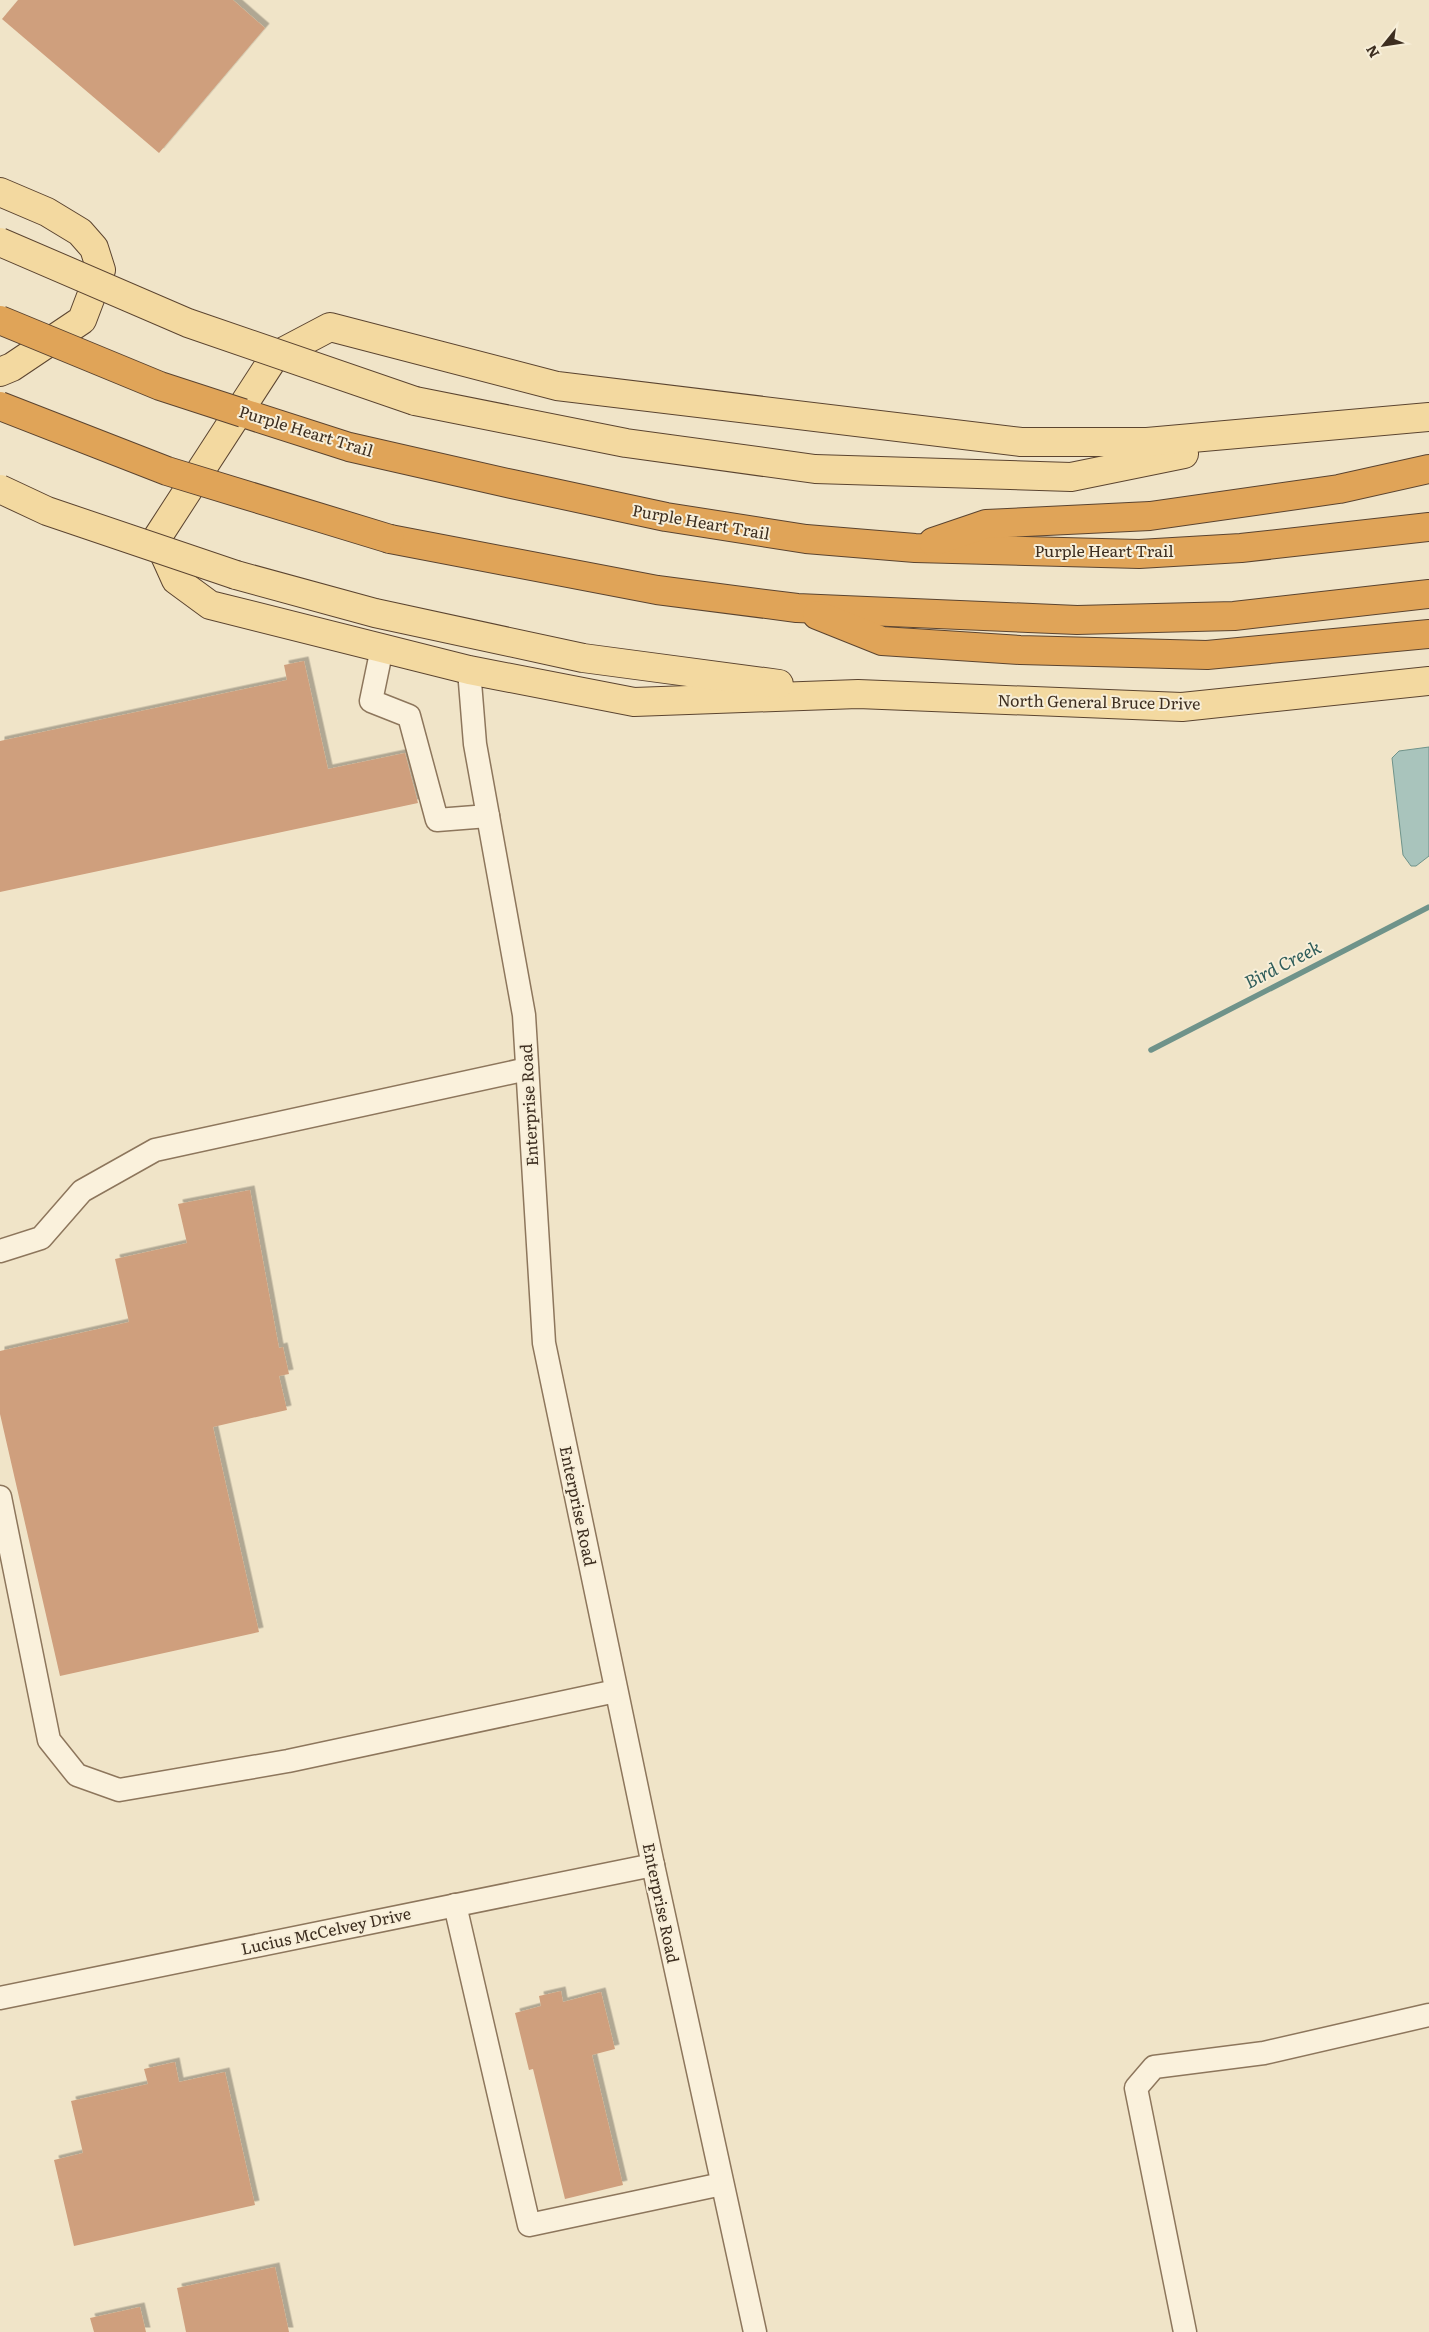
<svg xmlns="http://www.w3.org/2000/svg" width="1429" height="2332" font-family="Literata,serif">
  <style>
    .water { fill: #a9c4bc; stroke: #6f938a }
    .lines { fill: none; stroke-linecap: round; stroke-linejoin: round }
    .stream { stroke: #6f938a; stroke-width: 5.5 }
    .building { fill: #cf9f7d; filter: url(#shadow) }
    .minor-casing { stroke: #8d765c; stroke-width: 25 }
    .major-casing { stroke: #5b4430; stroke-width: 30 }
    .highway-casing { stroke: #5b4430; stroke-width: 30 }
    .minor { stroke: #faf1dc; stroke-width: 22 }
    .major { stroke: #f3d9a0; stroke-width: 28 }
    .highway { stroke: #e0a458; stroke-width: 28 }
    .major-bridge-casing { stroke: #5b4430; stroke-width: 30; stroke-linecap: butt }
    .highway-bridge-casing { stroke: #5b4430; stroke-width: 30; stroke-linecap: butt }
    .major-bridge { stroke: #f3d9a0; stroke-width: 28 }
    .highway-bridge { stroke: #e0a458; stroke-width: 28 }
    .labels { text-anchor: middle; stroke-width: 4; stroke-linejoin: round; paint-order: stroke }
    .street-label { font-size: 16px; fill: #3d2e20; stroke: #f7eed8 }
    .water-label { font-size: 18px; font-style: italic; fill: #2f5d5a; stroke: #f7eed8 }
  </style>
  <defs>
    <filter id="shadow"><feDropShadow dx="4.5" dy="-4.5" stdDeviation="0" flood-color="#0004"/></filter>
  </defs>
  <rect width="100%" height="100%" fill="#f0e4c8"/>
  <polygon class="water" points="1429,747 1429,856 1416,866 1411,866 1403,855 1392,758 1399,751"/>
  <g class="lines">
    <polyline class="stream" points="1151,1050 1429,907"/>
  </g>
  <g class="building">
    <polygon points="18,0 233,0 265,28 159,153 2,19"/>
    <polygon points="304,661 328,769 405,753 418,803 0,892 0,741 287,680 284,665"/>
    <polygon points="250,1190 279,1348 283,1347 289,1374 279,1376 287,1410 213,1427 259,1632 60,1676 0,1414 0,1351 129,1322 115,1259 187,1243 178,1204"/>
    <polygon points="561,1991 563,2002 601,1992 615,2049 592,2055 623,2185 565,2199 533,2069 529,2070 515,2013 541,2006 539,1996"/>
    <polygon points="175,2062 179,2082 225,2072 255,2205 74,2246 54,2160 83,2153 71,2101 148,2084 144,2069"/>
    <polygon points="275,2267 289,2332 186,2332 177,2288"/>
    <polygon points="140,2307 146,2332 94,2332 90,2318"/>
  </g>
  <g class="lines">
    <g class="minor-casing">
      <g id="minor">
        <polyline points="382,648 371,701 409,716 437,820 488,816"/>
        <polyline points="469,670 475,744 524,1015 544,1343 653,1865 755,2332"/>
        <polyline points="0,1251 41,1238 82,1191 155,1150 527,1069"/>
        <polyline points="0,1497 49,1740 77,1775 119,1790 288,1761 616,1691"/>
        <polyline points="455,1905 529,2225 722,2184"/>
        <polyline points="0,1998 653,1865"/>
        <polyline points="1185,2332 1136,2088 1154,2067 1264,2053 1429,2015"/>
      </g>
    </g>
    <g class="major-casing">
      <g id="major">
        <polyline points="0,192 47,212 80,232 94,248 101,270 82,320 12,367 0,372"/>
        <polyline points="415,401 626,443 815,469 1071,477 1184,454"/>
        <polyline points="1429,417 1147,442 1021,442 557,386 330,327 275,356 157,538 176,580 210,605 469,670 634,702 858,694 1182,707 1429,681"/>
        <polyline points="236,575 375,613 583,658 779,684"/>
      </g>
    </g>
    <g class="highway-casing">
      <g id="highway">
        <polyline points="243,413 349,447 512,484 666,517 806,539 915,548 1139,554 1241,548 1429,527"/>
        <polyline points="390,539 657,590 797,608 1077,620 1234,616 1429,594"/>
        <polyline points="933,542 986,524 1150,516 1339,489 1429,469"/>
        <polyline points="817,615 882,641 1020,650 1207,655 1429,634"/>
      </g>
    </g>
    <use href="#minor" class="minor"/>
    <use href="#major" class="major"/>
    <use href="#highway" class="highway"/>
    <g class="major-bridge-casing">
      <g id="major-bridge">
        <polyline points="0,242 188,323 415,401"/>
        <polyline points="0,489 47,511 236,575"/>
      </g>
    </g>
    <g class="highway-bridge-casing">
      <g id="highway-bridge">
        <polyline points="0,320 160,386 243,413"/>
        <polyline points="0,406 167,471 390,539"/>
      </g>
    </g>
    <use href="#major-bridge" class="major-bridge"/>
    <use href="#highway-bridge" class="highway-bridge"/>
  </g>
  <g class="labels">
    <g class="street-label">
      <text transform="translate(306 431) rotate(17)" y="6">Purple Heart Trail</text>
      <text transform="translate(701 522) rotate(10)" y="6">Purple Heart Trail</text>
      <text x="1104" y="557">Purple Heart Trail</text>
      <text transform="translate(1099 702) rotate(1)" y="6">North General Bruce Drive</text>
      <text transform="translate(529 1105) rotate(-93)" y="6">Enterprise Road</text>
      <text transform="translate(578 1506) rotate(78)" y="6">Enterprise Road</text>
      <text transform="translate(661 1903) rotate(78)" y="6">Enterprise Road</text>
      <text transform="translate(326 1931) rotate(-12)" y="6">Lucius McCelvey Drive</text>
    </g>
    <g class="water-label">
      <text transform="translate(1283 965) rotate(-27)" y="6">Bird Creek</text>
    </g>
  </g>
  <g transform="translate(1384 45) rotate(240)" stroke="#f7eed8" stroke-width="4" paint-order="stroke">
  <path d="M0-4L9 19L0 12L-9 19Z" fill="#3d2e20"/>
  <text y="-8" font-size="14" font-weight="bold" text-anchor="middle" fill="#3d2e20">N</text>
  </g>
</svg>
